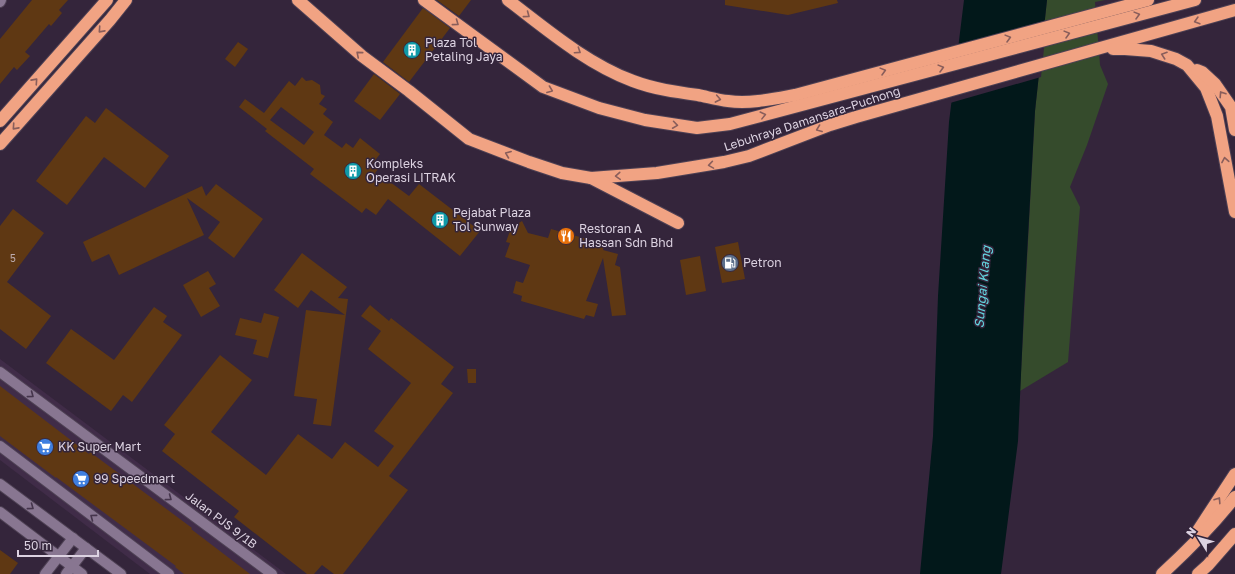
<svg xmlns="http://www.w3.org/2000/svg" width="1235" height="574" font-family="'Golos Text',sans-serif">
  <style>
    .built { fill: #402c48 }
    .green { fill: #354b2c }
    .water { fill: #02181a }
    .pier { fill: #34253b }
    .building { fill: #5f3813; fill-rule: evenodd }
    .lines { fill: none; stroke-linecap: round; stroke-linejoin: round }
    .street-casing { stroke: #4e4154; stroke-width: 12 }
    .secondary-casing { stroke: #4e4154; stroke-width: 12 }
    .highway-casing { stroke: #4e4154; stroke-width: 14 }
    .street { stroke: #887691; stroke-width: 10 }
    .secondary { stroke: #887691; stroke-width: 10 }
    .highway { stroke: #f1a383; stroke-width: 12 }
    .oneway { stroke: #895e5b }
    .oneway2 { stroke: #45354c }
    .labels { text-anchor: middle; stroke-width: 3; stroke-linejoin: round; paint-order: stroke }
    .number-label { font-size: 10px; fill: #bdacae }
    .poi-label { font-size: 12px; fill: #dcd2e1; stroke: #34253b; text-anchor: start }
    .street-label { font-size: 12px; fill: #dcd2e1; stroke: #34253b }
    .water-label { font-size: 13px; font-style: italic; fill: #62d5df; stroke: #34253b }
  </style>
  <rect width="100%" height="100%" fill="#34253b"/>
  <polygon class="built" points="0,359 286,574 150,574 0,460"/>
  <polygon class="green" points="1047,0 1105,0 1095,2 1100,65 1108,84 1087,145 1070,187 1080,207 1068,362 1020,391 1035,111"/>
  <polygon class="water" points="964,0 1047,0 1035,111 1024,308 1018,441 1001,574 920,574 933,436 938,296 949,122"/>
  <polygon class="pier" points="1047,20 1041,77 950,103 957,46"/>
  <g class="building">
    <polygon points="32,0 68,0 59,10 62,13 51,26 49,24 25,52 30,56 17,70 14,67 0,84 0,39"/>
    <polygon points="437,0 471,0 459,16"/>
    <polygon points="725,0 837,0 838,3 788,15 725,5"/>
    <polygon points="423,8 450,28 409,82 383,62"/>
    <polygon points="238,42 248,49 235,67 225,59"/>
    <polygon points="374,74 400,94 380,120 354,101"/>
    <path d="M302,77L306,81L312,80L320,85L321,94L325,96L319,104L327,109L323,114L333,122L324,135L342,148L346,143L353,148L360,138L380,154L373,163L379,168L375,173L388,184L390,182L409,196L419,184L480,231L460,256L388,199L376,215L366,208L362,213L310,174L314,169L265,131L267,129L239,107L245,99L264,113L289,81L295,86ZM281,107L314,132L304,145L270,120Z"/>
    <polygon points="106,108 169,156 145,188 104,157 67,205 36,181 86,116 95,123"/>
    <polygon points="216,184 263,219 234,258 208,238 220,222 187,198 204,235 119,275 109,254 92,262 83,242 202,186 206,196"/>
    <polygon points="13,209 44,233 7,282 51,316 26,349 0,329 0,226"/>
    <polygon points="522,221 528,233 548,238 551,229 605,244 603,250 618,254 615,265 620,267 626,315 612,316 603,258 586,301 598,304 594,317 586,315 584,319 521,301 522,296 513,293 516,281 523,283 530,265 505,257 510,243 506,242 511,228"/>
    <polygon points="738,242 745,279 722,283 715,247"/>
    <polygon points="302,253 347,287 338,298 348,299 331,426 313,424 317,399 294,396 306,310 345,315 311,290 298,308 274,290"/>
    <polygon points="700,256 706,291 686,295 680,260"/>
    <polygon points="208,271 216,284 209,288 220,306 201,317 183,285"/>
    <polygon points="370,305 389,321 391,318 454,367 441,384 453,393 389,476 408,490 343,574 334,574 322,565 314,574 307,574 234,517 239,511 162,451 175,434 164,425 220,355 252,380 211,432 266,475 298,434 332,459 345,442 378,467 394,446 374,431 411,383 368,349 381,331 361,316"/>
    <polygon points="154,307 167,316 163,322 182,335 132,402 123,395 111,411 46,363 71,329 114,360"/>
    <polygon points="264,313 279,317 268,358 253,354 257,340 235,335 240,318 261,323"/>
    <polygon points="467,369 476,369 476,383 468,383"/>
    <polygon points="0,386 89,454 90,452 192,528 191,529 250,574 184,574 175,567 176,566 56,477 56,478 0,436"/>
    <polygon points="0,550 18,563 10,574 0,574"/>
  </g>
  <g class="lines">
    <g class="street-casing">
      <g id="street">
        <polyline points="0,2 1,0"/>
        <polyline points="0,372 272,574"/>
        <polyline points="0,446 169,574"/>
        <polyline points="45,574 73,538"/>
        <polyline points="66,574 86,548"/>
      </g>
    </g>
    <g class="secondary-casing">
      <g id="secondary">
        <polyline points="0,484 121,574"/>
        <polyline points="0,512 82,574"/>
      </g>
    </g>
    <g class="highway-casing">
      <g id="highway">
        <polyline points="298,0 362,56 409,91 469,139 529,162 562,173 591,178 657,173 724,162 749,156 830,125 856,117 1235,10"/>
        <polyline points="424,0 543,87 599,108 645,120 697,128 730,124 1195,0"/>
        <path d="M508,0C546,29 587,64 633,81C654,89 676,92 698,95C708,97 718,100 728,101C750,104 773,99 795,95L1148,0"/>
        <polyline points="1113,49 1125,49 1151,51 1176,59 1187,65 1206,88 1217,116 1235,212"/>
        <polyline points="1197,70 1202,72 1215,84 1231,107 1235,130"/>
        <polyline points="0,121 107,0"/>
        <polyline points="0,144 110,20 126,0"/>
        <polyline points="591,178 678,223"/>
        <polyline points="1197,532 1235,474"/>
        <path d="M1162,574C1188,550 1213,525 1235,497"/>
        <polyline points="1198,574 1208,565 1235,534"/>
      </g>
    </g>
    <use href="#street" class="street"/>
    <use href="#secondary" class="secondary"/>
    <use href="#highway" class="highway"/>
  </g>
  <defs><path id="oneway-chevron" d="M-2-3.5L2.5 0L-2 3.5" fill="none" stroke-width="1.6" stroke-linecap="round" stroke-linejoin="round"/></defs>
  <g class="oneway">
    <use href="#oneway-chevron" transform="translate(527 15) rotate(37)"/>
    <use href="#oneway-chevron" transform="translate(1137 15) rotate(-15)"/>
    <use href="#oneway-chevron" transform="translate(1197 21) rotate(164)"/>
    <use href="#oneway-chevron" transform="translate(456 23) rotate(36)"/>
    <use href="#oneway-chevron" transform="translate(101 30) rotate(132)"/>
    <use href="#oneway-chevron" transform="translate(1067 34) rotate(-15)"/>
    <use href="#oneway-chevron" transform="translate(1008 38) rotate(-15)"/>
    <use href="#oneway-chevron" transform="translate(578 51) rotate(34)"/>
    <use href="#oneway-chevron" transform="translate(359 54) rotate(-140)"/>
    <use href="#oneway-chevron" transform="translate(1164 55) rotate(-161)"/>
    <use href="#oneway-chevron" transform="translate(941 68) rotate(-15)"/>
    <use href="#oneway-chevron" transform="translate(883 71) rotate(-15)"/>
    <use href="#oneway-chevron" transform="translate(35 81) rotate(-48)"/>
    <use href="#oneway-chevron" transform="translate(550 90) rotate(21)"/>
    <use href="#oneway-chevron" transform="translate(1222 94) rotate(-123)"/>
    <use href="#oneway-chevron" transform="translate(718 99) rotate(11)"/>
    <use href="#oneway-chevron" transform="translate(763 115) rotate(-14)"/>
    <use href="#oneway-chevron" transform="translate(675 125) rotate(8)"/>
    <use href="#oneway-chevron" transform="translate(15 127) rotate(132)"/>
    <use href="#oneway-chevron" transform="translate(819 129) rotate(159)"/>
    <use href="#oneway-chevron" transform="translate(508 154) rotate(-158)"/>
    <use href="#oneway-chevron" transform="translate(1225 160) rotate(-100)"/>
    <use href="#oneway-chevron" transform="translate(711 165) rotate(171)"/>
    <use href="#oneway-chevron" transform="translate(618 176) rotate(176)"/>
    <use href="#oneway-chevron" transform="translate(1218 500) rotate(-57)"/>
  </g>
  <g class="oneway2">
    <use href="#oneway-chevron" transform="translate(31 395) rotate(37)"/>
    <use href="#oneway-chevron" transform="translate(169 498) rotate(37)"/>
    <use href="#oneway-chevron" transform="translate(31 507) rotate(36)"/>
    <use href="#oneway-chevron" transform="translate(93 517) rotate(-143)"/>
  </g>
  <defs>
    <g id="building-disc" transform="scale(0.9)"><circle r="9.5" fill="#0f9aa8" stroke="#34253b"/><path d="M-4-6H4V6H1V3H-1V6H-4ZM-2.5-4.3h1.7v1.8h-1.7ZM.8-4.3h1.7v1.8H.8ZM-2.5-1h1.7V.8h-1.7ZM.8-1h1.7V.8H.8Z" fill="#fff"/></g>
    <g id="restaurant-disc" transform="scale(0.9)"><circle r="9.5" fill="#e8710a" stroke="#34253b"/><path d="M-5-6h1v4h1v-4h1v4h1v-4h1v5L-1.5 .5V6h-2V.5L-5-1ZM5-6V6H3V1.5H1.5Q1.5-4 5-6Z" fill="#fff"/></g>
    <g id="fuel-disc" transform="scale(0.9)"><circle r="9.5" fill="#5c6f8a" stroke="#34253b"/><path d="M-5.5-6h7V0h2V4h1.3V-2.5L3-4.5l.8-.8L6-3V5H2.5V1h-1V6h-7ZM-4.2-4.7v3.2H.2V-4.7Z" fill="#fff"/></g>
    <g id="supermarket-disc" transform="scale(0.9)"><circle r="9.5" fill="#3f7fe0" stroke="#34253b"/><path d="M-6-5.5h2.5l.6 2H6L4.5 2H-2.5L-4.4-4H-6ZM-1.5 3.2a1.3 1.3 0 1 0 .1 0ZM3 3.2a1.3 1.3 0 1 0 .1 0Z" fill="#fff"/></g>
  </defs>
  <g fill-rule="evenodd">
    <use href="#building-disc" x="412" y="50"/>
    <use href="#building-disc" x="353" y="171"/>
    <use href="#building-disc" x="440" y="220"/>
    <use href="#restaurant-disc" x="566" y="236"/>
    <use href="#fuel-disc" x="730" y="263"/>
    <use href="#supermarket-disc" x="45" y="447"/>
    <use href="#supermarket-disc" x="81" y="479"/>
  </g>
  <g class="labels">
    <g class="number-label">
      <text x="13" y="262">5</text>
    </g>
    <g class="poi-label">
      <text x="425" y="47">Plaza Tol<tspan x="425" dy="14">Petaling Jaya</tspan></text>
      <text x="366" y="168">Kompleks<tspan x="366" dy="14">Operasi LITRAK</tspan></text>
      <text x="453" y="217">Pejabat Plaza<tspan x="453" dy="14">Tol Sunway</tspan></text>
      <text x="579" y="233">Restoran A<tspan x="579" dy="14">Hassan Sdn Bhd</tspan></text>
      <text x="743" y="267">Petron</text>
      <text x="58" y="451">KK Super Mart</text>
      <text x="94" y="483">99 Speedmart</text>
    </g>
    <g class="street-label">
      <text transform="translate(812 119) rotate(-18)" y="4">Lebuhraya Damansara–Puchong</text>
      <text transform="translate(221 520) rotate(37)" y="4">Jalan PJS 9/1B</text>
    </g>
    <g class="water-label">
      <text transform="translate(982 287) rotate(-85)" y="5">Sungai Klang</text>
    </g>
  </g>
  <g transform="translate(1199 538) rotate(307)" stroke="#34253b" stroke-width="3" paint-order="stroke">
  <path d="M0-3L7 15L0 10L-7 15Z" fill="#dcd2e1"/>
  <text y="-6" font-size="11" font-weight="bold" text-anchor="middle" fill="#dcd2e1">N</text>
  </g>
  <path d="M18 550v6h80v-6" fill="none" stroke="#dcd2e1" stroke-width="2"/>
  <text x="24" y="550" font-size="12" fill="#dcd2e1" stroke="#34253b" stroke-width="3" paint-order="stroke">50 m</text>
</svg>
